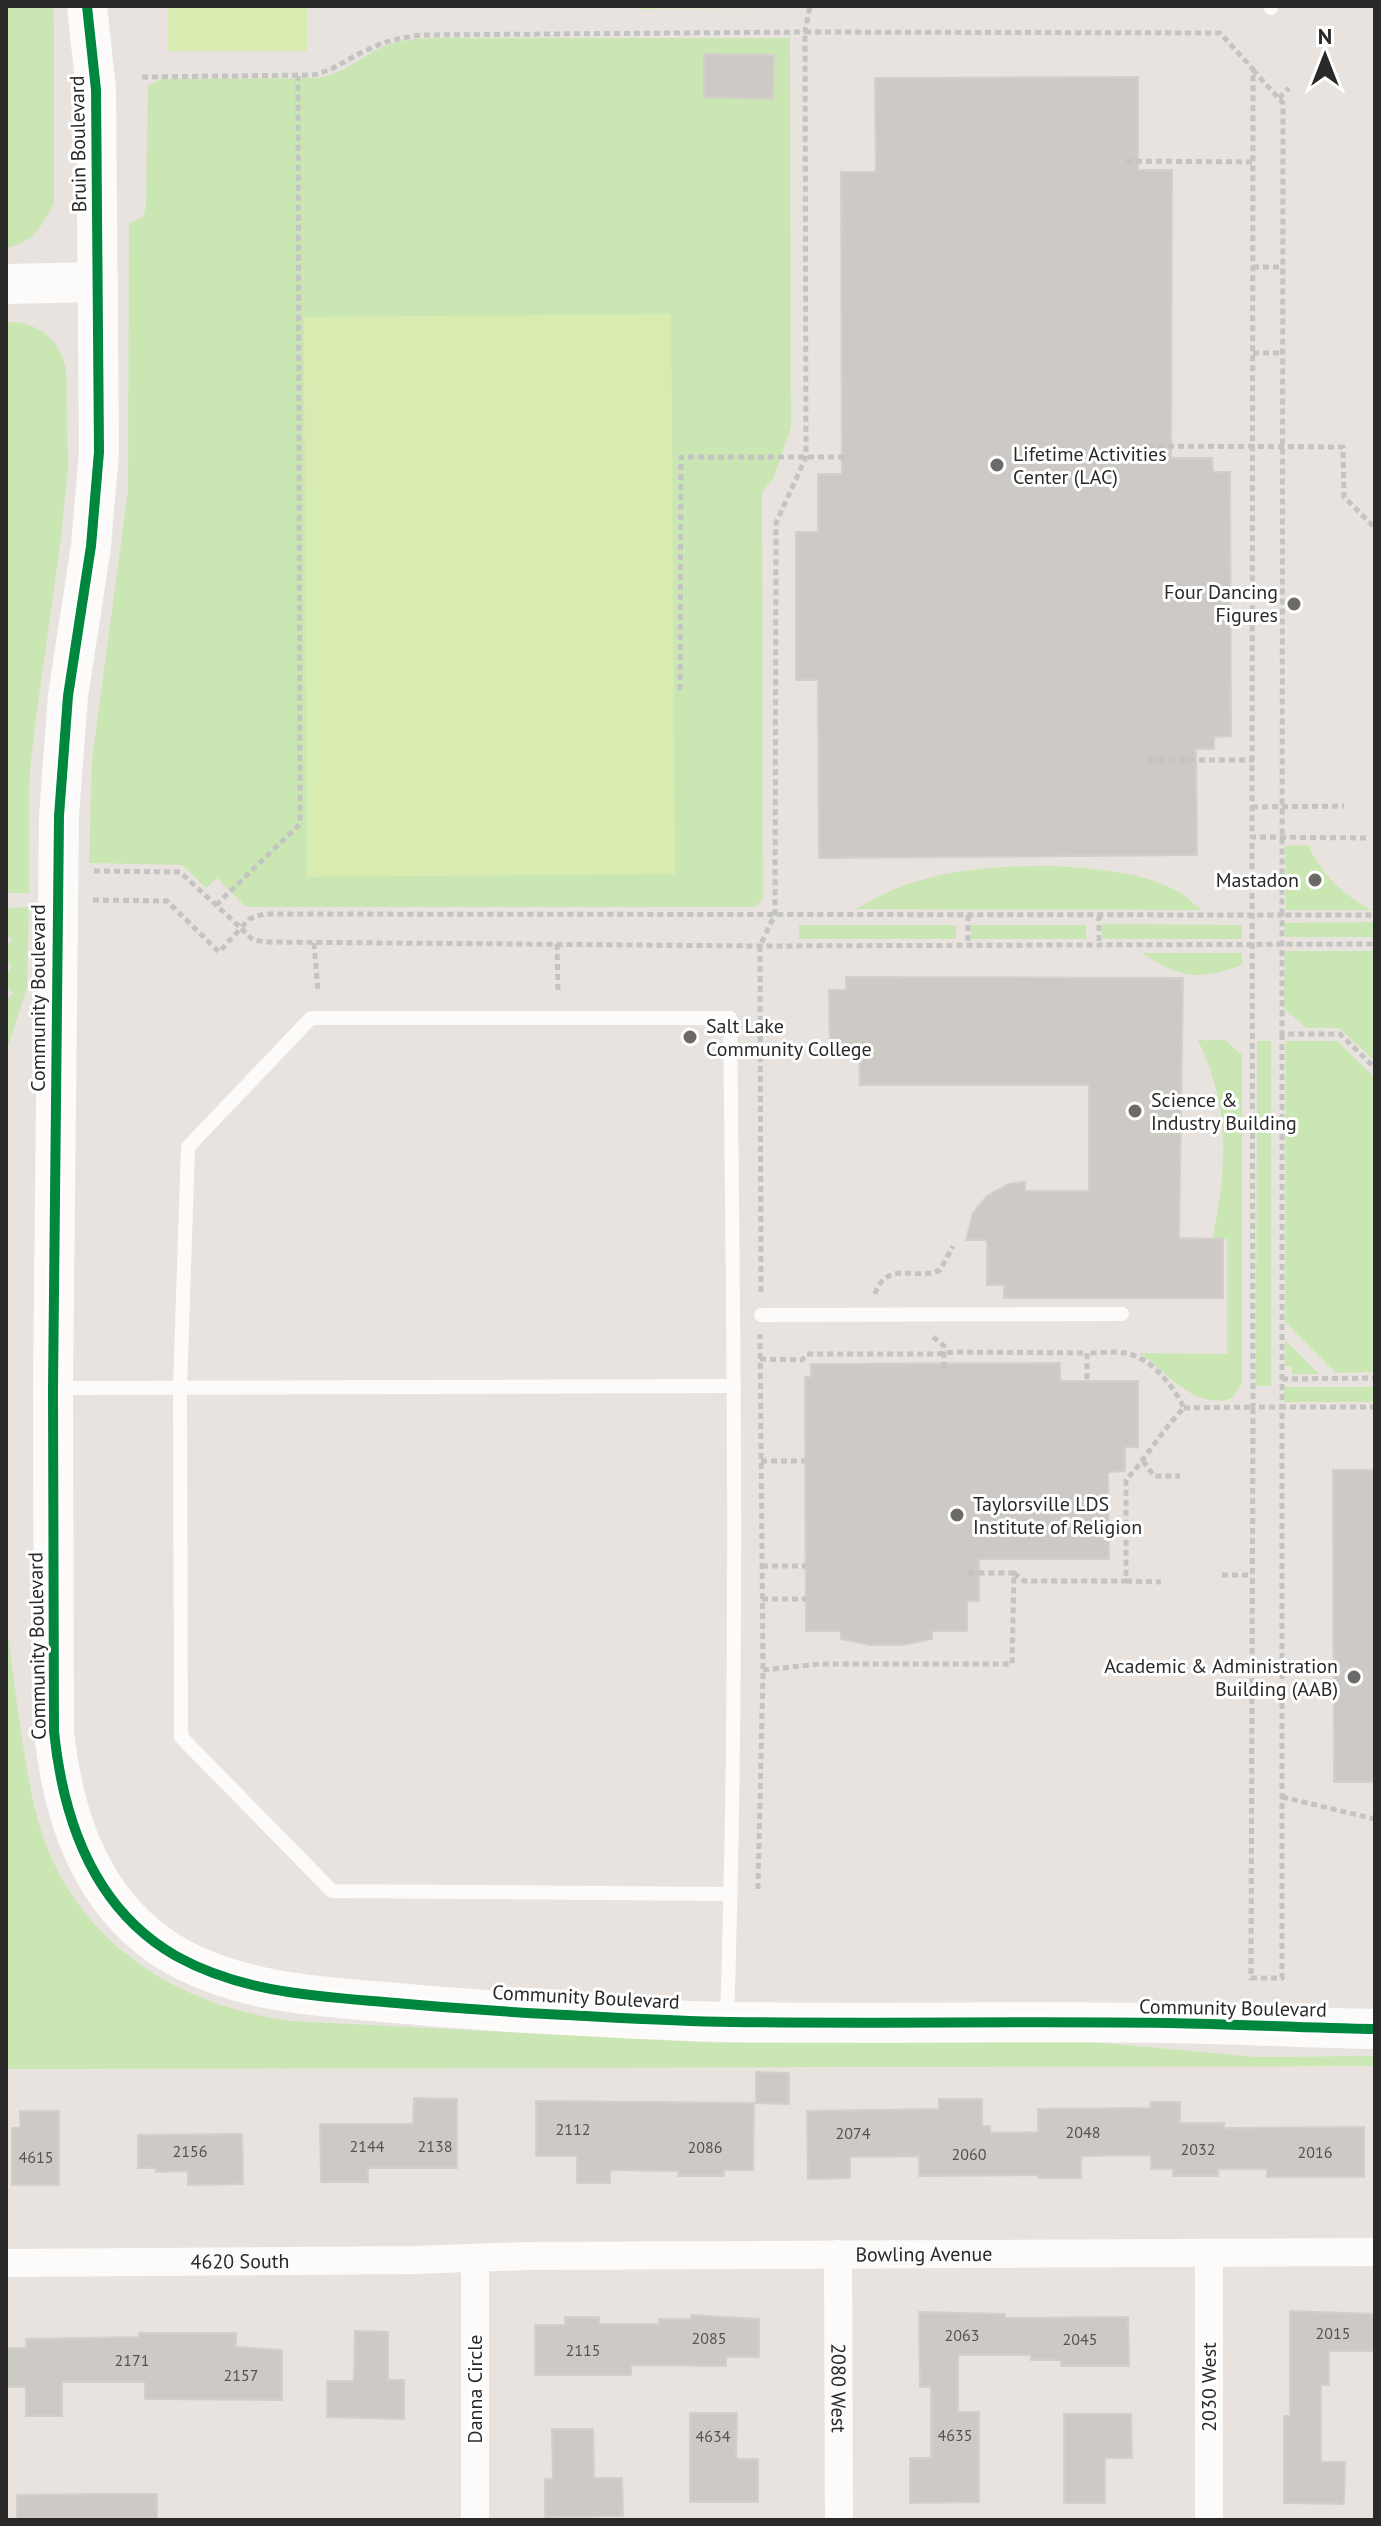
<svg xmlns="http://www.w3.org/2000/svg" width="1381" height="2526" font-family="'PT Sans',sans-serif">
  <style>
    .green { fill: #cae7b3 }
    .pitch { fill: #d8ebb0 }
    .building { fill: #cdc9c5; stroke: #d3cfca; stroke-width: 2 }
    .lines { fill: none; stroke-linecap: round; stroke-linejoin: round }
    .path { stroke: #c4c4c3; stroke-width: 5; stroke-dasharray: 6 4; stroke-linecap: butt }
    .lane { stroke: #fcfbfa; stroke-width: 14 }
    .street { stroke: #fcfbfa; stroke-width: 28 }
    .secondary { stroke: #fcfbfa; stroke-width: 40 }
    .cycleway-casing { stroke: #fff; stroke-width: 15 }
    .cycleway { stroke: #00873e; stroke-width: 10 }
    .poi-dot { fill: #6c6a68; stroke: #fff; stroke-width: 3 }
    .labels { text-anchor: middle; stroke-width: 6; stroke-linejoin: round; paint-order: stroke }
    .number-label { font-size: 16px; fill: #545352 }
    .street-label { font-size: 20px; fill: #292929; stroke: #fff }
    .poi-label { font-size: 20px; fill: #292929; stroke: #fff; text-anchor: start }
  </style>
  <rect width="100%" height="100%" fill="#e8e3de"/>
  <g class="green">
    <path d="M6,6H53L54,23V203C42,226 33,243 6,248Z"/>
    <path d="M426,38H790L791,427L773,479L762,492L763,898L756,907H246L217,878L206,888L182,865L89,863L92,760L128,491L129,223L142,218L146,207L148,86L161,79L319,78C343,73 361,58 382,47C396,41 411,39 426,38Z"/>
    <path d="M6,322C37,321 60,339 66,369L68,466L61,538L34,733L29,782V893H6Z"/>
    <path d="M1308,845C1321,874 1344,896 1372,910H1286L1285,846Z"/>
    <path d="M1054,866C1095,869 1141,871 1177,891C1186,896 1194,904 1202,910L856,909C919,870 982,866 1054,866Z"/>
    <polygon points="29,907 27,987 6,1053 6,1000 13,993 6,986 6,974 12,967 6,960 6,946 12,940 6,933 6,908"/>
    <polygon points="1375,922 1375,937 1285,937 1284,923"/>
    <polygon points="1102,924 1242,925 1242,939 1102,939"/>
    <rect x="799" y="925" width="157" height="14"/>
    <rect x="971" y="925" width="115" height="14"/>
    <polygon points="1285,951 1375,951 1375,1061 1339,1028 1306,1028 1284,1008"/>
    <path d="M1142,953H1242V965C1197,981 1181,978 1142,953Z"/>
    <path d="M1198,1040H1225L1242,1055V1383L1232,1398C1195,1412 1166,1370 1139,1353L1227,1354V1239L1212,1238C1228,1169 1230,1105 1198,1040Z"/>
    <polygon points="1257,1041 1271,1041 1271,1386 1256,1386"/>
    <polygon points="1286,1041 1337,1041 1375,1078 1375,1368 1371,1372 1336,1373 1285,1322"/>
    <polygon points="1285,1340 1319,1374 1292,1374 1292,1367 1285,1366"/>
    <rect x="1284" y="1387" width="91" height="15"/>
    <path d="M6,1621C15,1683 21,1748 35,1809C65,1935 170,2005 292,2021L719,2043L1093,2042L1255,2057L1375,2056V2066L6,2069Z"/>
  </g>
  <g class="pitch">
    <rect x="168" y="6" width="139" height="45"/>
    <polygon points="640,6 759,6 759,8 640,9"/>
    <polygon points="671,314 675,874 307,877 304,317"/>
  </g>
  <g class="building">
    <polygon points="704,54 774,55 773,99 704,97"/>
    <polygon points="1138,77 1138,170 1172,170 1171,458 1212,458 1213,472 1230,472 1231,736 1214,737 1214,749 1196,749 1197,855 819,858 818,680 796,680 796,532 818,532 818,474 842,474 841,172 876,172 875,78"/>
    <polygon points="846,977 1183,978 1179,1238 1223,1239 1223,1298 1004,1298 1004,1285 987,1285 987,1240 966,1240 973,1213 987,1196 1009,1184 1025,1182 1025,1191 1089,1191 1089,1085 860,1085 859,1048 830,1047 829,990 846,990"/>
    <polygon points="1060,1363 1060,1381 1138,1381 1138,1447 1125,1447 1125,1471 1108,1472 1109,1559 979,1559 979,1601 967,1601 967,1631 932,1631 932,1639 903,1645 870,1645 841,1639 841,1631 806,1631 805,1377 811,1377 811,1364"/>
    <polygon points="1333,1470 1375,1470 1375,1782 1334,1782"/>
    <polygon points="756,2072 789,2073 789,2104 756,2103"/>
    <polygon points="414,2098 457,2099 457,2168 368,2168 368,2182 321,2182 320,2124 413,2124"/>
    <polygon points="939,2099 982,2099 982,2126 990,2126 990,2133 1038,2132 1038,2109 1151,2108 1151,2102 1180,2102 1180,2123 1224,2123 1224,2128 1364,2127 1364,2177 1267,2177 1267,2169 1218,2169 1218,2176 1173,2176 1173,2169 1151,2169 1151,2155 1081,2156 1081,2178 1038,2178 1038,2175 919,2176 919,2156 850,2157 850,2178 808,2179 807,2111 939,2109"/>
    <polygon points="536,2101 754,2103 753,2170 724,2170 724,2176 678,2176 678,2171 610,2170 610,2183 577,2183 577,2156 536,2156"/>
    <polygon points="20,2111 59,2111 59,2185 12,2185 12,2128 20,2128"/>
    <polygon points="242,2134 243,2184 188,2185 188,2171 156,2172 156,2168 138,2168 138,2135"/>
    <polygon points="1290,2311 1375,2314 1375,2351 1329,2351 1329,2385 1321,2385 1321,2462 1345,2462 1344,2504 1284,2503 1284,2416 1290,2416"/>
    <polygon points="919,2312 1005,2314 1005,2318 1128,2317 1129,2366 1061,2366 1061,2360 1031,2360 1031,2355 958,2355 958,2412 979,2412 979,2502 910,2503 910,2458 931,2458 931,2387 920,2387"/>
    <polygon points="691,2315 759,2319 759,2357 726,2357 726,2366 631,2365 631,2375 535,2375 535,2325 565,2325 565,2317 599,2317 599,2324 659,2324 659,2319 691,2319"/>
    <polygon points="355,2331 388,2332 388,2380 404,2380 404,2419 327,2417 327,2381 354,2381"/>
    <polygon points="139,2333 236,2333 236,2347 282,2350 282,2400 145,2399 145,2382 62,2382 62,2416 26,2416 26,2387 6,2387 6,2348 26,2348 26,2339 139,2337"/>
    <polygon points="690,2413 737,2413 736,2459 758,2459 758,2502 690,2502"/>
    <polygon points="1064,2414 1131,2414 1132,2458 1105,2458 1105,2503 1064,2503"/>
    <polygon points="552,2429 593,2429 594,2478 622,2478 623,2516 545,2517 545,2479 553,2479"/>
    <polygon points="103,2494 157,2494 157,2520 17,2520 17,2495"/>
  </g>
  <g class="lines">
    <g class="path">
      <polyline points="1253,70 1283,103 1282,915 1375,915"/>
      <path d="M142,77L314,75C339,68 345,60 367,50C385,41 403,37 423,35L805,32L810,6"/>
      <polyline points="1279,98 1289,88"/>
      <polyline points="1126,161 1253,162"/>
      <polyline points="1253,267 1282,267"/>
      <polyline points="1253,353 1282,353"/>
      <polyline points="1148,446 1343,447 1344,497 1375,528"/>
      <polyline points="680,690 681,457 847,457"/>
      <polyline points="1149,760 1253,760"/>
      <polyline points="1252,807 1344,806"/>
      <polyline points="94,871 180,872 241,928 249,919 264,914 1282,915 1282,1034 1340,1034 1375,1068"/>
      <polyline points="93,900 167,901 219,952 241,928 253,940 268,942 760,946 1375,944"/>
      <polyline points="216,905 300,824 298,76"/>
      <polyline points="968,915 968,945"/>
      <polyline points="1099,915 1099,944"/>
      <polyline points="314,943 318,991"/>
      <polyline points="557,944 558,990"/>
      <polyline points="1282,1034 1282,1407 1253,1407 1252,837 1370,838"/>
      <polyline points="761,1292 760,946 775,914 776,523 806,457 805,32 1220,33 1253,69 1252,837"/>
      <path d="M875,1294C887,1258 919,1282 940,1270L953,1246"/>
      <polyline points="933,1337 944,1346 944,1371"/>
      <polyline points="760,1359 802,1360 807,1354 937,1354 954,1352 1087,1353"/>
      <polyline points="1282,1379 1375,1378"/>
      <polyline points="1184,1408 1253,1407 1251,1978 1282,1978 1282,1407 1375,1407"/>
      <polyline points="761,1461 805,1461"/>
      <polyline points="1143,1461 1154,1476 1180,1476"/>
      <polyline points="762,1566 806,1566"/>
      <path d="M1014,1573L1024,1581H1126V1480C1147,1457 1162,1430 1184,1408C1174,1387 1151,1357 1125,1353C1114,1351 1099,1353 1087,1353V1381"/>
      <polyline points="1222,1575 1252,1575"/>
      <polyline points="1126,1581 1161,1582"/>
      <polyline points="762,1599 806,1599"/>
      <polyline points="763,1670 820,1664 1012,1664 1014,1573 968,1573"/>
      <polyline points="1282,1797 1375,1819"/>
      <polyline points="758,1889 763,1670 760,1334"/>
    </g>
    <g class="lane">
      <polyline points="1271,8 1271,6"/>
      <polyline points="761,1315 1122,1314"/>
      <polyline points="54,1388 734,1386"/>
      <path d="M727,2020C738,1686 734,1352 730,1018H311L188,1147L180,1388L181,1737L332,1891L730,1894"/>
    </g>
    <g class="street">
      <polyline points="1209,2253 1209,2520"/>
      <path id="s1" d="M838,2254L839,2520"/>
      <polyline points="475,2258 475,2520"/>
      <path id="s2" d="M6,2263L415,2260L527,2256L1375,2252"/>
    </g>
    <g class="secondary">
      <path d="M87,6L96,90L99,452L91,546L68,696L59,816L53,1388L54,1731C63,1820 94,1909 176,1956C241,1992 312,1996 384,2002C438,2007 492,2011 546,2014C608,2017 669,2021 731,2022C877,2024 1022,2021 1168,2023C1237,2024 1306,2028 1375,2029"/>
      <polyline points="6,284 98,282"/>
    </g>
    <g class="cycleway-casing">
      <path id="cycleway" d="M87,6L96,90L99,452L91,546L68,696L59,816L53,1388L54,1731C63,1820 94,1909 176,1956C241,1992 312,1996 384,2002C438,2007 492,2011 546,2014C608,2017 669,2021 731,2022C877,2024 1022,2021 1168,2023C1237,2024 1306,2028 1375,2029"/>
    </g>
    <use href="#cycleway" class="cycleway"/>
  </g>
  <g class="poi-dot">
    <circle cx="997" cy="465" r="8"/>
    <circle cx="1294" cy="604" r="8"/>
    <circle cx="1315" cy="880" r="8"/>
    <circle cx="690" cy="1037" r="8"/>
    <circle cx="1135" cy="1111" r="8"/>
    <circle cx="957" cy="1515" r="8"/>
    <circle cx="1354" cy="1677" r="8"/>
  </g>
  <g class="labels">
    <g class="number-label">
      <text x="573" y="2135">2112</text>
      <text x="1083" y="2138">2048</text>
      <text x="853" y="2139">2074</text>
      <text x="367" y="2152">2144</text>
      <text x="435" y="2152">2138</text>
      <text x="705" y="2153">2086</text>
      <text x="1198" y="2155">2032</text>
      <text x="190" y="2157">2156</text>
      <text x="1315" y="2158">2016</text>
      <text x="969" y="2160">2060</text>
      <text x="36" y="2163">4615</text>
      <text x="1333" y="2339">2015</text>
      <text x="962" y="2341">2063</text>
      <text x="709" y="2344">2085</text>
      <text x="1080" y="2345">2045</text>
      <text x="583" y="2356">2115</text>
      <text x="132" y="2366">2171</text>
      <text x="241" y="2381">2157</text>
      <text x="955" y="2441">4635</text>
      <text x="713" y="2442">4634</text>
    </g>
    <g class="street-label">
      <text transform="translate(78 144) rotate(-91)" y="7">Bruin Boulevard</text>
      <text transform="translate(38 998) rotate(-90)" y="7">Community Boulevard</text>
      <text transform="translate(37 1646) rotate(-91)" y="7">Community Boulevard</text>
      <text transform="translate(586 1997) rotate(3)" y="7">Community Boulevard</text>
      <text transform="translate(1233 2008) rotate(1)" y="7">Community Boulevard</text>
      <text dy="7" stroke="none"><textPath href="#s2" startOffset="918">Bowling Avenue</textPath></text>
      <text dy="7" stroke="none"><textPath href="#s2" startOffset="234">4620 South</textPath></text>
      <text dy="7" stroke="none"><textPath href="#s1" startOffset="134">2080 West</textPath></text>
      <text transform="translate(1209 2387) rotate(-90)" y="7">2030 West</text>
      <text transform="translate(475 2389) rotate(-90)" y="7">Danna Circle</text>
    </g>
    <g class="poi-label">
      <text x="1013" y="461">Lifetime Activities<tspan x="1013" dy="23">Center (LAC)</tspan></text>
      <text x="1278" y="599" text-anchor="end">Four Dancing<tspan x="1278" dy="23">Figures</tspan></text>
      <text x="1299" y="887" text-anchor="end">Mastadon</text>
      <text x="706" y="1033">Salt Lake<tspan x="706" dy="23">Community College</tspan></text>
      <text x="1151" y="1107">Science &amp;<tspan x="1151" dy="23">Industry Building</tspan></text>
      <text x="973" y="1511">Taylorsville LDS<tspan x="973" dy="23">Institute of Religion</tspan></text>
      <text x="1338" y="1673" text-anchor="end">Academic &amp; Administration<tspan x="1338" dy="23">Building (AAB)</tspan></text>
    </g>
  </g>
  <rect width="1381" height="2526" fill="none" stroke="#292929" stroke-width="16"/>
  <g transform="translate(1325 56)" stroke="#ffffff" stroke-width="6" paint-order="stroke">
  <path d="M0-6L14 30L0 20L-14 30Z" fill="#292929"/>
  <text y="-12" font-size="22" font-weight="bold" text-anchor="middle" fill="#292929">N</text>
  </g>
</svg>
